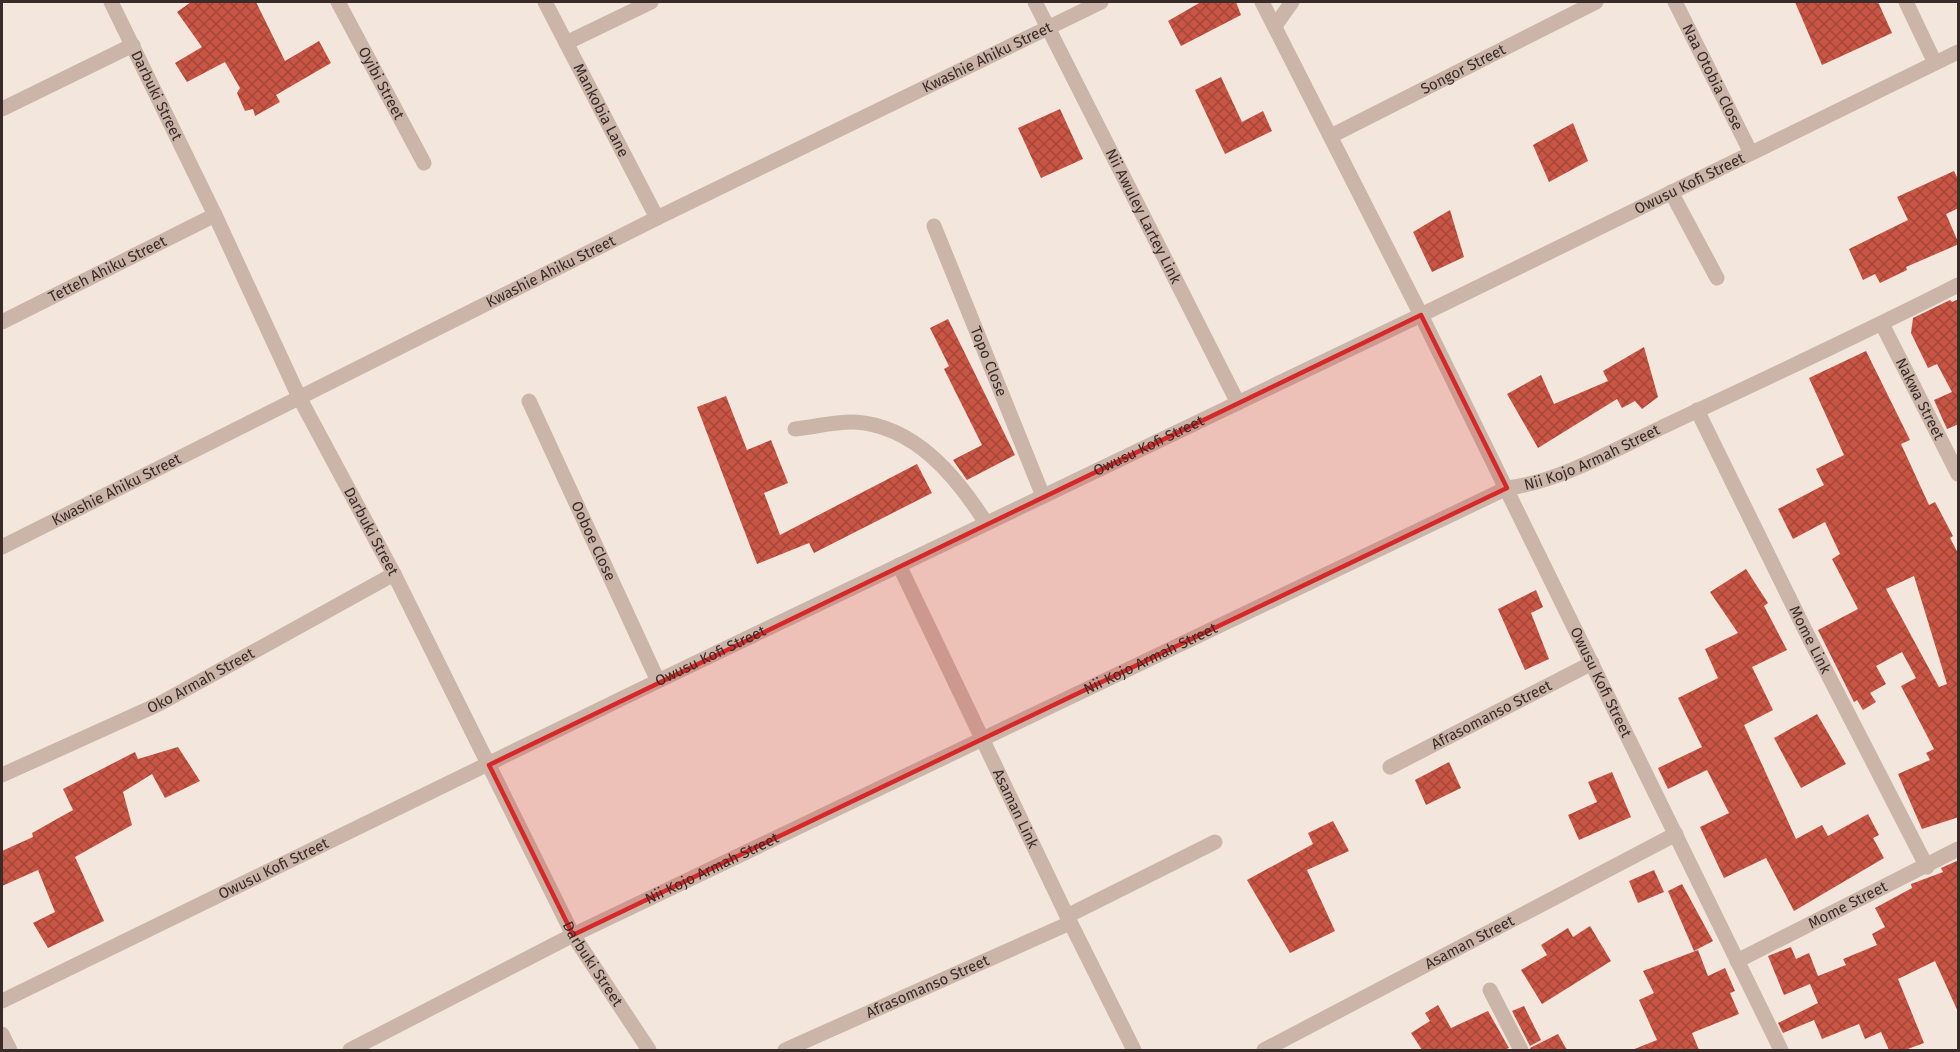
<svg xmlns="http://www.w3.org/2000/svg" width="1960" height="1052" font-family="'Fira Sans',sans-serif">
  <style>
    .building { fill: url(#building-cross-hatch); fill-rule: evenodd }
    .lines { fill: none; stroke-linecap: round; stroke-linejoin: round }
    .minor { stroke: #cbb4a8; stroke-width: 15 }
    .marked { fill: #d62828; fill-opacity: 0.2; stroke: #d62828; stroke-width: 4.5; stroke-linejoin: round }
    .labels { text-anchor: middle; stroke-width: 6; stroke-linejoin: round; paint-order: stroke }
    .street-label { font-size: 15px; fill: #382b28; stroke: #faf0e9 }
  </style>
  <defs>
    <pattern id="building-cross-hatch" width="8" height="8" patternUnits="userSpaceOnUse" patternTransform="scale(1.5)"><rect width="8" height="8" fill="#c95544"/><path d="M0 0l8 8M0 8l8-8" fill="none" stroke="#a44739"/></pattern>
  </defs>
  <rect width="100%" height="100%" fill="#f3e6dc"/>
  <g class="building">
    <polygon points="191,2 256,2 285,61 319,41 331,63 276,95 280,102 255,116 253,109 245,111 237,93 240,88 225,62 187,82 175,63 202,47 177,12"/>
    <polygon points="1201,2 1236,2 1241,15 1181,46 1168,21"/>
    <polygon points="1795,2 1878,2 1892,33 1822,65"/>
    <polygon points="1221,77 1242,122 1263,111 1272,131 1225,154 1195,90"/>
    <polygon points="1060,109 1083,159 1041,178 1018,128"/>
    <polygon points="1573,123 1588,161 1549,182 1533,145"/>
    <polygon points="1954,171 1959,181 1959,208 1946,214 1959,244 1906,267 1907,270 1880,283 1875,274 1863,280 1849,249 1908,220 1897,197"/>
    <polygon points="1450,210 1464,257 1432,272 1413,232"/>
    <polygon points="1959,299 1959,424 1947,429 1934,400 1952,392 1937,364 1928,368 1911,333 1913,318 1950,300 1952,302"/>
    <polygon points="948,319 1015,455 967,480 953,460 982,445 944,369 949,366 930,328"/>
    <polygon points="1644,347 1658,397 1642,409 1635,401 1622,408 1617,399 1538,448 1507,394 1541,375 1554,404 1608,381 1603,371"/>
    <path d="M1866,351L1910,440L1901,444L1929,505L1935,502L1953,536L1950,538L1959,555V817L1922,829L1898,774L1930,760L1926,753L1934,749L1901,686L1916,678L1902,652L1876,666L1886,684L1870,693L1876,702L1863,710L1857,700L1854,702L1818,630L1858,609L1832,559L1840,554L1825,522L1793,539L1778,509L1824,485L1816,469L1844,455L1809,378ZM1914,576L1947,684L1939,687L1886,589Z"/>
    <polygon points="726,396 747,450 771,440 788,483 764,493 780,535 917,464 932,493 814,553 809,543 757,564 697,407"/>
    <polygon points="1746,569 1768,603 1764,606 1787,650 1752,667 1773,710 1744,725 1796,839 1822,825 1828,836 1868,814 1879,835 1873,838 1884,858 1794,911 1766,858 1724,878 1700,827 1729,813 1707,770 1668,789 1658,768 1702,747 1678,698 1718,678 1705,649 1738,633 1710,592"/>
    <polygon points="1536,590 1543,607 1531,613 1549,659 1525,670 1498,609"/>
    <polygon points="1817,714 1846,764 1801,788 1774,738"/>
    <polygon points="178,747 200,781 165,798 152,774 123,792 132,825 75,857 104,921 48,948 33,923 55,912 38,870 2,886 2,851 33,837 32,833 73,810 63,789 135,752 138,759"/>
    <polygon points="1449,762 1461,788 1426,805 1415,780"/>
    <polygon points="1612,772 1631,817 1579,840 1568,815 1597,802 1588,782"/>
    <polygon points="1333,821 1349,851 1307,870 1335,931 1290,953 1247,880 1313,844 1308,833"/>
    <polygon points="1959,860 1959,1014 1935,961 1898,979 1924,1043 1905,1050 1889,1050 1881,1032 1865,1039 1859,1024 1822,1039 1814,1020 1783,1033 1778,1023 1818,1003 1810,984 1784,995 1768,956 1791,947 1796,959 1809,953 1818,976 1846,965 1843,959 1877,945 1872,934 1885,927 1875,908 1912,888 1911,884 1943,872 1941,868"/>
    <polygon points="1654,870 1664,892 1638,903 1629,881"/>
    <polygon points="1682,884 1713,941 1694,951 1668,891"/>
    <polygon points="1590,926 1611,961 1542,1004 1521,970 1547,955 1541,945 1568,928 1573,937"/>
    <polygon points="1698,950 1708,976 1725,968 1735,991 1730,993 1739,1014 1692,1033 1699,1050 1632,1050 1657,1040 1639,1000 1654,993 1643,971"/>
    <polygon points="1438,1005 1451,1028 1488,1011 1509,1048 1504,1050 1422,1050 1411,1033 1430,1021 1425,1013"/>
    <polygon points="1524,1006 1541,1040 1530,1046 1512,1011"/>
    <polygon points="1558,1034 1567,1050 1531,1050 1530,1048"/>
  </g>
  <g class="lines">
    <g class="minor">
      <path id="s1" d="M111,2L215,215L299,397L394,574L573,935L649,1050"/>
      <path id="s2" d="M338,2L424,163"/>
      <path id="s3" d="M545,2L657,218"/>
      <path id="s4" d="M1035,2L1238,403"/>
      <path id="s5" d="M1262,2L1421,315L1781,1050"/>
      <path id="s6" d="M1675,2L1751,153"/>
      <polyline points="1906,2 1935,63"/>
      <polyline points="1275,26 1292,2"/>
      <polyline points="566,43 651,2"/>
      <polyline points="2,109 133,45"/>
      <path id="s7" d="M1331,136L1596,2"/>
      <polyline points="1671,192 1717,278"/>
      <path id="s8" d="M934,226L1043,496"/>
      <path id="s9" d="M2,322L215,215"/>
      <path id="s10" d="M1882,324L1958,474"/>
      <path id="s11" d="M529,401L658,681"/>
      <path id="s12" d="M1697,410L1805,630L1927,867"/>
      <path d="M795,429C815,427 836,421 855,422C915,426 956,476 986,523"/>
      <path id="s13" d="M2,547L657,218L1101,2"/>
      <path id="s14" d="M899,565L1067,916L1134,1050"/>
      <path id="s15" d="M1390,767L1592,663"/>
      <path id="s16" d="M2,775L159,704L394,574"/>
      <polyline points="1067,916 1215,842"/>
      <path id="s17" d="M1737,961L1958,849"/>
      <polyline points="1490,990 1521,1050"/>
      <path id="s18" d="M2,1001L658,681L1421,315L1958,52"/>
      <polyline points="2,1034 10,1050"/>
      <path id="s19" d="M350,1050L573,935L1507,488C1561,482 1621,446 1671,423C1767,378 1864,333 1958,285"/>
      <path id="s20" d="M785,1050L1070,923"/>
      <path id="s21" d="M1264,1050L1676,834"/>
    </g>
  </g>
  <path class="marked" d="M1421,315L1507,488L573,935L489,765Z"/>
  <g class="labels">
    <g class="street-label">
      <text dy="5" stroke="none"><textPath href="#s13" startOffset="1100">Kwashie Ahiku Street</textPath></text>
      <text dy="5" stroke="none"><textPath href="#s7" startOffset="148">Songor Street</textPath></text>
      <text dy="5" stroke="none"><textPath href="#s6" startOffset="84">Naa Otobia Close</textPath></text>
      <text dy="5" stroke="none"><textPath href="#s2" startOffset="92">Oyibi Street</textPath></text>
      <text dy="5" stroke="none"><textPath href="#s1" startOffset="104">Darbuki Street</textPath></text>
      <text dy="5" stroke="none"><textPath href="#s3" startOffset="122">Mankobia Lane</textPath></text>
      <text dy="5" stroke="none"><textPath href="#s18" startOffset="1875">Owusu Kofi Street</textPath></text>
      <text dy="5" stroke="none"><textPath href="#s4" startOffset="240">Nii Awuley Lartey Link</textPath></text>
      <text dy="5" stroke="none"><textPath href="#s9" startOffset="118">Tetteh Ahiku Street</textPath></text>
      <text dy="5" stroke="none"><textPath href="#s13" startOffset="614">Kwashie Ahiku Street</textPath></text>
      <text dy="5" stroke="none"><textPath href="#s8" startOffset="146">Topo Close</textPath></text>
      <text dy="5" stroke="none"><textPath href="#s10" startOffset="84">Nakwa Street</textPath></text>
      <text dy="5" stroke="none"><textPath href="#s18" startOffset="1274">Owusu Kofi Street</textPath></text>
      <text dy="5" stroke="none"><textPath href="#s19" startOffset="1377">Nii Kojo Armah Street</textPath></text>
      <text dy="5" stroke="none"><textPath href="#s13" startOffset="128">Kwashie Ahiku Street</textPath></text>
      <text dy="5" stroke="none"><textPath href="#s1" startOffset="590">Darbuki Street</textPath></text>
      <text dy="5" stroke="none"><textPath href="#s11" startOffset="154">Ooboe Close</textPath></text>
      <text dy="5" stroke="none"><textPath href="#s12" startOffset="256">Mome Link</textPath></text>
      <text dy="5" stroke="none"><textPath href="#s18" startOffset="788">Owusu Kofi Street</textPath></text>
      <text dy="5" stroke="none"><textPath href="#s19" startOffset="891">Nii Kojo Armah Street</textPath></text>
      <text dy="5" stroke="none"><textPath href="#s16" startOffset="220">Oko Armah Street</textPath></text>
      <text dy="5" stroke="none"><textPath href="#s5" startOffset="760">Owusu Kofi Street</textPath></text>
      <text dy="5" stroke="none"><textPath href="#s15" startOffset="114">Afrasomanso Street</textPath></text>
      <text dy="5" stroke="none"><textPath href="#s14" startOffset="270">Asaman Link</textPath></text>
      <text dy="5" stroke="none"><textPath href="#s18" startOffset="302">Owusu Kofi Street</textPath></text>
      <text dy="5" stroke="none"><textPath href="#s19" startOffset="405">Nii Kojo Armah Street</textPath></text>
      <text dy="5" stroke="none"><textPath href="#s17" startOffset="124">Mome Street</textPath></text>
      <text dy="5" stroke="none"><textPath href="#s21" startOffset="232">Asaman Street</textPath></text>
      <text dy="5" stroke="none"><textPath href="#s1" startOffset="1076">Darbuki Street</textPath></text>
      <text dy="5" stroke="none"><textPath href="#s20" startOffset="156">Afrasomanso Street</textPath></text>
    </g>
  </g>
  <rect width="1960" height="1052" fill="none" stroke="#382b28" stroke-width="6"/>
</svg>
